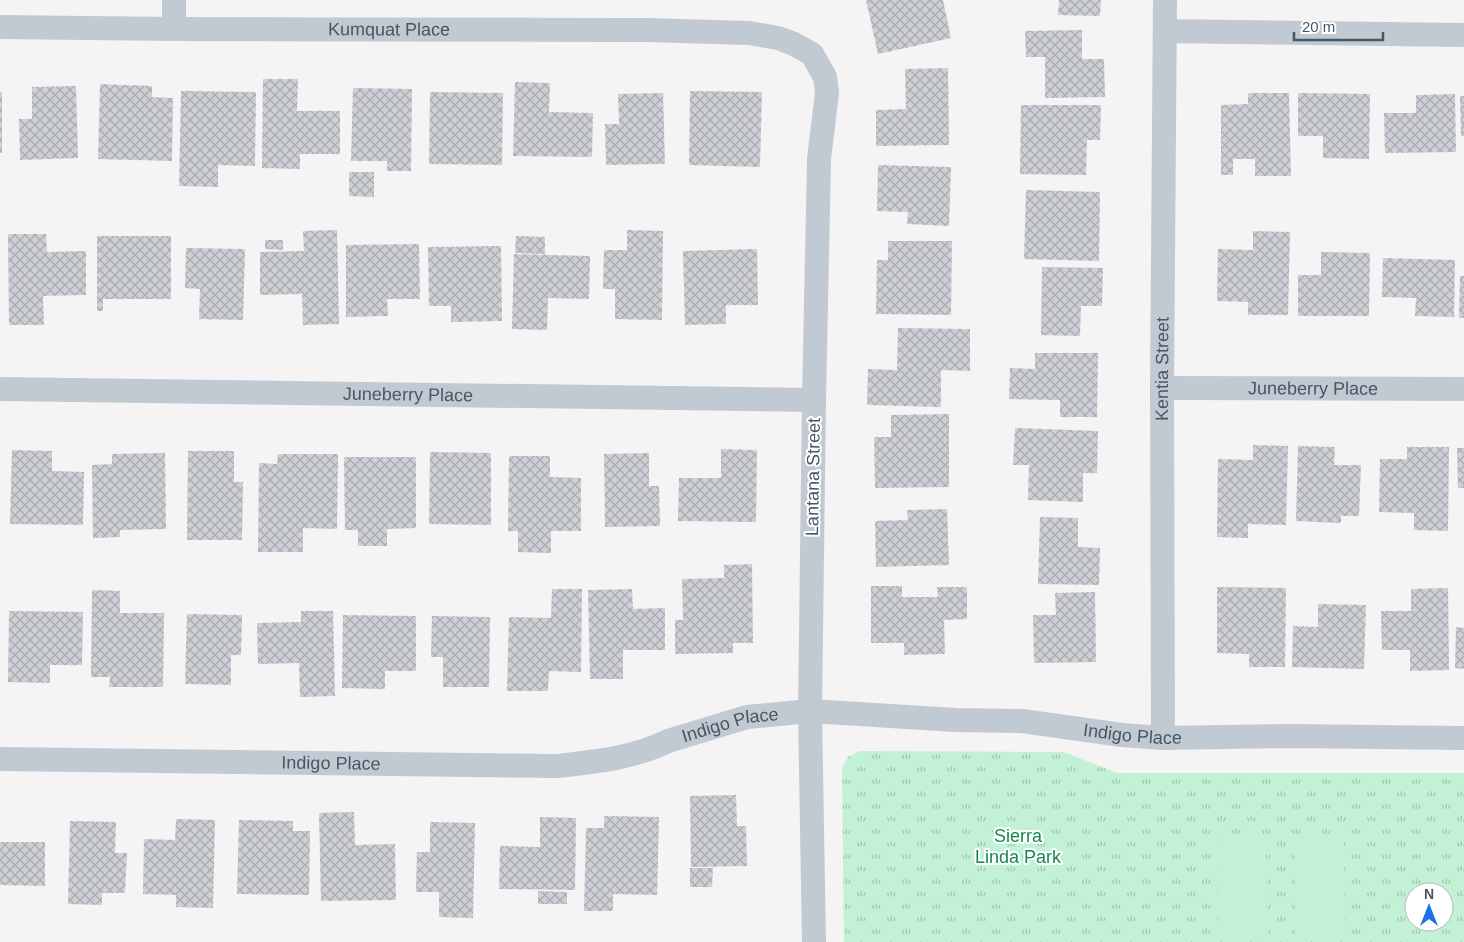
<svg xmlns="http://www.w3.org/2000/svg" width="1464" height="942" font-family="Helvetica,sans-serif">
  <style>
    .park { fill: url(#park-tufts); fill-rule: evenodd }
    .pitch { fill: #c3f1d5 }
    .building { fill: url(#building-cross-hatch) }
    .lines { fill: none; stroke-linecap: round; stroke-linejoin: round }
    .minor { stroke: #c1cad2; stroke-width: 24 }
    .labels { text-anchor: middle; stroke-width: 4; stroke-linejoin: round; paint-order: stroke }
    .street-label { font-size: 18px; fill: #4a5661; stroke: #fff }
    .park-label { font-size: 18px; fill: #17864f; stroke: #fff }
  </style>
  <defs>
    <pattern id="park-tufts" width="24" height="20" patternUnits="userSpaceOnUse" patternTransform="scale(1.25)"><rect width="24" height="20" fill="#c3f1d5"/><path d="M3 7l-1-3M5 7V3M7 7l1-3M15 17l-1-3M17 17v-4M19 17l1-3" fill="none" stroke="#a0c6b0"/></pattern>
    <pattern id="building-cross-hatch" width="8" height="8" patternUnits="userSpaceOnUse" patternTransform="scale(1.25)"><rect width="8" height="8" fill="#cdcfd5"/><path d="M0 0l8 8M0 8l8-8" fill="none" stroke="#a8abb0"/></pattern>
  </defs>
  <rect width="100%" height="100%" fill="#f5f3f3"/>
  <path class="park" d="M859,751L1064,752L1117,773H1464V942H844L842,768L848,757ZM1414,892H1444V922H1414Z"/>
  <g class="pitch">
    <polygon points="1266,836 1267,939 1218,940 1217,837"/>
    <polygon points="1295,838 1344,838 1345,940 1296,941"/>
  </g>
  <g class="building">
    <polygon points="866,0 943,0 951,38 878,54"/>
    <polygon points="1059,0 1101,0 1100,16 1058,15"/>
    <polygon points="1082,30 1082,59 1104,59 1105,97 1045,98 1045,57 1026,57 1025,31"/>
    <polygon points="948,68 949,145 876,146 876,110 906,109 905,69"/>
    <polygon points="263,79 298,79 297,111 340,111 340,154 300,154 300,169 262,168"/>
    <polygon points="515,82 550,83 549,112 593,113 592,157 513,156"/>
    <polygon points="100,84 152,86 152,97 173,98 172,161 98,159"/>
    <polygon points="76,86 78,158 20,160 19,119 32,119 32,87"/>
    <polygon points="353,88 412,89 411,171 387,171 387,161 351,161"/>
    <polygon points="181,91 256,92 255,166 218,165 218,187 179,186"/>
    <polygon points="690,91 762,92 760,167 689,165"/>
    <rect x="0" y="92" width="2" height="61"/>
    <polygon points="430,92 503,93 502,165 429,164"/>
    <polygon points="663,93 665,164 606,165 605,124 619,124 618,94"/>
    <polygon points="1248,93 1289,93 1291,176 1255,176 1255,159 1233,159 1233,175 1221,175 1221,105 1248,104"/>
    <polygon points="1298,93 1370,94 1369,159 1323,158 1323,136 1298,136"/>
    <polygon points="1455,94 1456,152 1385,153 1384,113 1416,113 1416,95"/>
    <polygon points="1460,96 1464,96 1464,136 1461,136"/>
    <polygon points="1021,105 1101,105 1100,140 1087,140 1086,175 1020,174"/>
    <polygon points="878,165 951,167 949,226 907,224 908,212 877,211"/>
    <polygon points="349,172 374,172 374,197 349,196"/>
    <polygon points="1026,190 1100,192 1099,261 1024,259"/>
    <polygon points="337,230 339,324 303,325 302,294 260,295 260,252 304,251 303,231"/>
    <polygon points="627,230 663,231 662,320 615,319 615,289 603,289 604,250 627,250"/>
    <polygon points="1253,231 1290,232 1288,315 1248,315 1248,302 1217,301 1218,249 1253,250"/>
    <polygon points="8,234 46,234 47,252 86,251 86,295 43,296 44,325 9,325"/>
    <polygon points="97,236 171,236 171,299 103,299 103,311 97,311"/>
    <polygon points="516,236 545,237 545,254 515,253"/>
    <polygon points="265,240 283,240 283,250 265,249"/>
    <polygon points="888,241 952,241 951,315 876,314 877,260 888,260"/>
    <polygon points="419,244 420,299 387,299 388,316 346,317 346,245"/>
    <polygon points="501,246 502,321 451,322 451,306 429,306 428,247"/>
    <polygon points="186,248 245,249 243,320 199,319 200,289 185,288"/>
    <polygon points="757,249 758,305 726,305 726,324 685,325 683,251"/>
    <polygon points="1321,252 1370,253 1369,316 1298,316 1298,275 1321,275"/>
    <polygon points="514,254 590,256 589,299 548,298 547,330 512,329"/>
    <polygon points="1383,258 1455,260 1454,317 1415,316 1416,298 1382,297"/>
    <polygon points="1042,267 1103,268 1102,306 1081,306 1080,336 1041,335"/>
    <polygon points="1460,276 1464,276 1464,318 1459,318"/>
    <polygon points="898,328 970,329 970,371 941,370 941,407 867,405 868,369 897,370"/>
    <polygon points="1035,353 1098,353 1097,417 1060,417 1060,400 1009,399 1010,368 1035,369"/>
    <polygon points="949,414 949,487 875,488 874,437 891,437 891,415"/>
    <polygon points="1015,428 1098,431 1097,473 1083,473 1083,502 1028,500 1029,465 1013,465"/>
    <polygon points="1253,445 1288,446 1286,525 1248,524 1248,538 1217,537 1218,459 1253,460"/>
    <polygon points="1298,446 1335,447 1334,465 1361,465 1359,516 1341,516 1341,523 1296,521"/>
    <polygon points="1407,447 1449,447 1448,531 1414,530 1414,513 1379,512 1380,459 1407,459"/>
    <polygon points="1457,448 1464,448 1464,488 1458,488"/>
    <polygon points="721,449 757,450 756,522 678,521 679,478 721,478"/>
    <polygon points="12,450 52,451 52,471 84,472 83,525 10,524"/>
    <polygon points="188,451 234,451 234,482 243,482 242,540 187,540"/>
    <polygon points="430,452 491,453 491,525 429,524"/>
    <polygon points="165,453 166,529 120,530 120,537 93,538 92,465 112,464 112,454"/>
    <polygon points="649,453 649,486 659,486 660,526 605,527 604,454"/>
    <polygon points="278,454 338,454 337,529 303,528 303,552 258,552 259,463 277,464"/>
    <polygon points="509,456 550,456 550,477 581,478 581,531 551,531 551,553 518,552 518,531 508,531"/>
    <polygon points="344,457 416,457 416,528 387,529 387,546 358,546 358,530 345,530"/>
    <polygon points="947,509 949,565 876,567 875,521 908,520 907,510"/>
    <polygon points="1040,517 1078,518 1078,547 1100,548 1099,585 1038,584"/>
    <polygon points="752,564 753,643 733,643 733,653 675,654 675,620 683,620 682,579 724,578 724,565"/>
    <polygon points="871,586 902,586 902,597 938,597 937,587 967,587 967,619 944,620 945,654 904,655 904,643 871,643"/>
    <polygon points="1217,587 1286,588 1285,667 1249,667 1249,654 1217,653"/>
    <polygon points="1448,588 1449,670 1410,671 1410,650 1382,650 1381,611 1411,611 1411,589"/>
    <polygon points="552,589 582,589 581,672 549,671 548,691 507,691 509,617 551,618"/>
    <polygon points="632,589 633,609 665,608 665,650 623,650 623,679 590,679 588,590"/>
    <polygon points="92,590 120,591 120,613 164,613 163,687 109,687 110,677 91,677"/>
    <polygon points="1095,592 1096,662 1034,663 1033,615 1056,615 1055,593"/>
    <polygon points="1318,604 1366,605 1364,669 1292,667 1293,626 1318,627"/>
    <polygon points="9,611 83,612 82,665 50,665 50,683 8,682"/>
    <polygon points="301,611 333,611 335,696 300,697 299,663 258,664 257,623 301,622"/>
    <polygon points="187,614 242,615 241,655 231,655 231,685 185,684"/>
    <polygon points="343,615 416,616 416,671 385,671 385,689 342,688"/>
    <polygon points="432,616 490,617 489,687 443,687 443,657 431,657"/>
    <polygon points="1456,627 1464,628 1464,669 1455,668"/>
    <polygon points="736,795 737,826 746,826 747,866 691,867 690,796"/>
    <polygon points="354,812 355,845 395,844 396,900 321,901 319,813"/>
    <polygon points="604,816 659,817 657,895 613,894 613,911 584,911 586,828 604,828"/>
    <polygon points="540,817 576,818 575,890 499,889 500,846 540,847"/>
    <polygon points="176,819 215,820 213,908 176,907 176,895 143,894 144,839 175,840"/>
    <polygon points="239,820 293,821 293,831 310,831 309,895 237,894"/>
    <polygon points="70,821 116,822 115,853 127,853 125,893 102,893 102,905 68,904"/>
    <polygon points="430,822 475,823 473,918 439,917 439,892 416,892 417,852 430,852"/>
    <polygon points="0,842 45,842 45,886 0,885"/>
    <polygon points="690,868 713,868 712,887 690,887"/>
    <polygon points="538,891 567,892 567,904 538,904"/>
  </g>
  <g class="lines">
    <g class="minor">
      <polyline points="174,0 174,29"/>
      <path id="s1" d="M0,27L174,29L646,30L749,33L778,38L794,44L812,54L825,77L827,93L819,159L814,400L810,711L814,942"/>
      <polyline points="1165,31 1464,35"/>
      <path id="s2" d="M1162,388L1464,389"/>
      <path id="s3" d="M0,389L814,400"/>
      <path id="s4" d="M1163,738L1162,388L1165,0"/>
      <path id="s5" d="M0,759L557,766C594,762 634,758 668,741L747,717L810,711L955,720L1022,721L1122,735L1163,738L1287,736L1464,738"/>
    </g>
  </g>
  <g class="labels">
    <g class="street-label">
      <text dy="6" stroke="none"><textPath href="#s1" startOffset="389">Kumquat Place</textPath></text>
      <text dy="6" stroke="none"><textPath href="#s4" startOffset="369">Kentia Street</textPath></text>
      <text dy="6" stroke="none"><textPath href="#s2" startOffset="151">Juneberry Place</textPath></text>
      <text dy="6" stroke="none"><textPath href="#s3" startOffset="408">Juneberry Place</textPath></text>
      <text transform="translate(813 477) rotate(-89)" y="6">Lantana Street</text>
      <text dy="6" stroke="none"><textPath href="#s5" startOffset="736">Indigo Place</textPath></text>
      <text dy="6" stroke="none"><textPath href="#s5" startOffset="1141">Indigo Place</textPath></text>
      <text dy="6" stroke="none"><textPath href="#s5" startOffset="331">Indigo Place</textPath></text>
    </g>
    <g class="park-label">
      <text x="1018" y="842">Sierra<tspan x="1018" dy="21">Linda Park</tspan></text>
    </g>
  </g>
  <g transform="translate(1429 907)"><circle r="24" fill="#ffffff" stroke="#b7bbc0"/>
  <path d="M0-4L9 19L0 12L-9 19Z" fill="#1a73e8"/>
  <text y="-8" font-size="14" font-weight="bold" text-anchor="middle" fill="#4a5661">N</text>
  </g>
  <path d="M1294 32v8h89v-8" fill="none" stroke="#4a5661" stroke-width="2.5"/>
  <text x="1302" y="32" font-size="15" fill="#4a5661" stroke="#ffffff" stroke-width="4" paint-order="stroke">20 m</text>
</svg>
